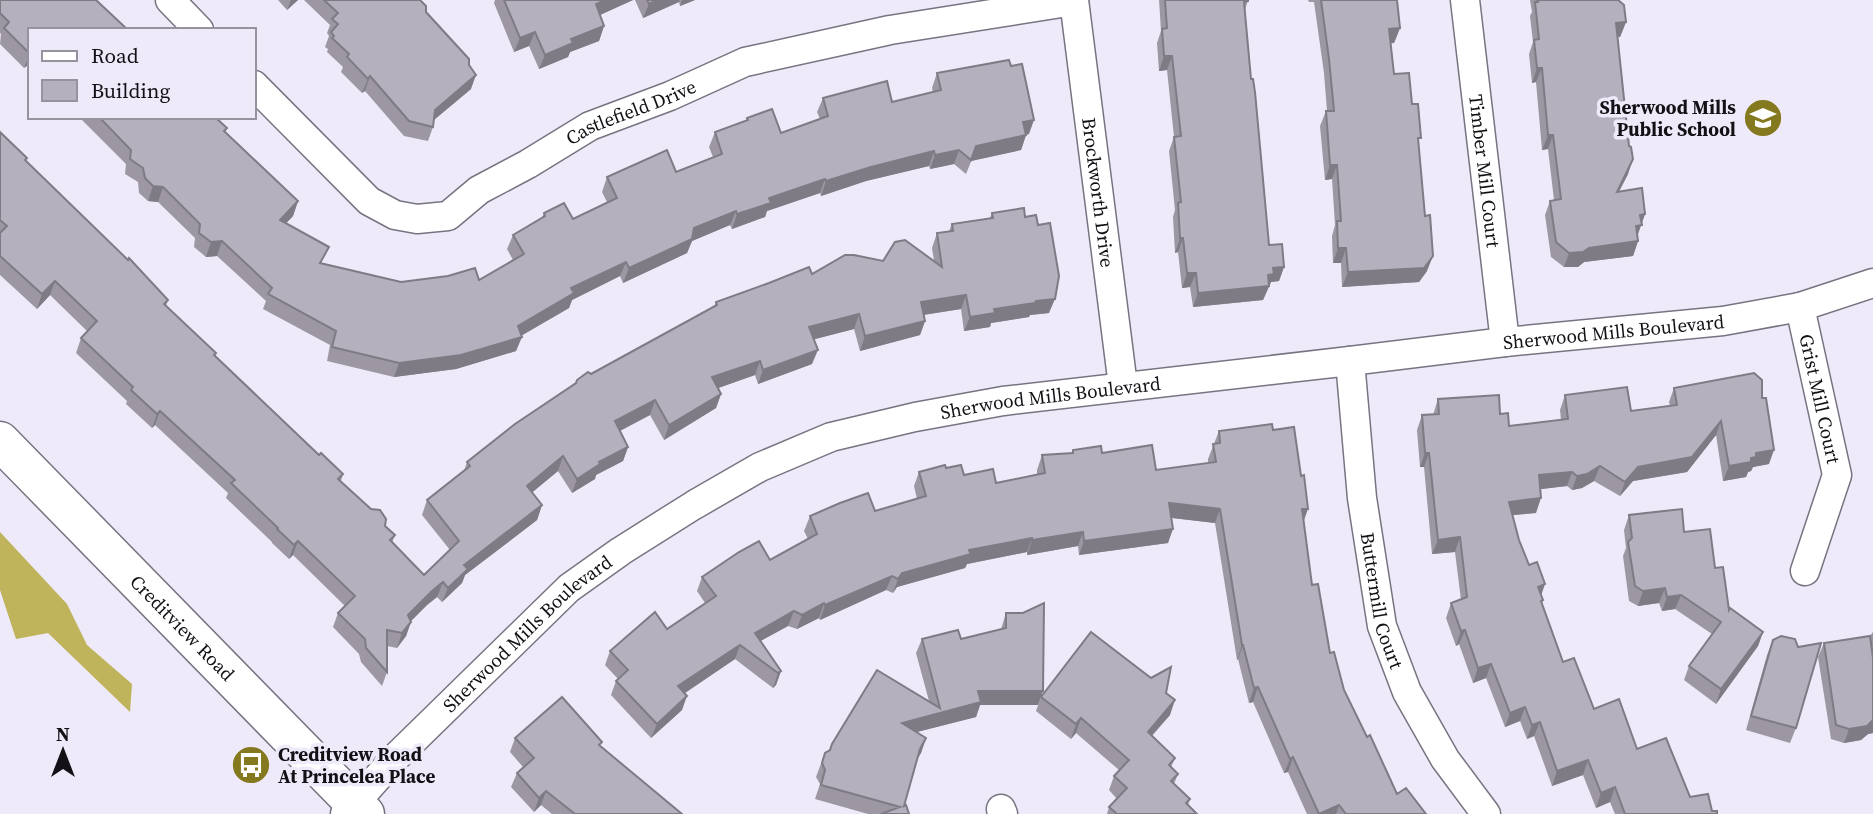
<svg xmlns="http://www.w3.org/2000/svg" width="1873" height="814" font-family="'Source Serif 4',serif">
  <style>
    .forest { fill: #bfb35b }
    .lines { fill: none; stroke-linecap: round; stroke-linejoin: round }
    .minor-casing { stroke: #787381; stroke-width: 31 }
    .secondary-casing { stroke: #787381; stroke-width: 41 }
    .minor { stroke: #fff; stroke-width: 28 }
    .secondary { stroke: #fff; stroke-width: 38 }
    .wall { fill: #9c97a3 }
    .shaded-wall { fill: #7f7b85 }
    .building { fill: #b5b0be; stroke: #7f7b85; stroke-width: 2 }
    .labels { text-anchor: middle; stroke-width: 7; stroke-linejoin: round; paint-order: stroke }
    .poi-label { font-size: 19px; font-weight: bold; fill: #131116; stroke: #efeaf9; text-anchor: end }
    .street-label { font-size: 19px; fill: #131116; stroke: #efeaf9 }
  </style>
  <rect width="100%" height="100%" fill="#efeaf9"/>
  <polygon class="forest" points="0,532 67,604 87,645 132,684 130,712 48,633 16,639 0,590"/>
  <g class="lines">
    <g class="minor-casing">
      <g id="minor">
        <polyline points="170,0 199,30"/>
        <path id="s1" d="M1074,0L1123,386"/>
        <path id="s2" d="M1465,0L1505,342"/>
        <path id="s3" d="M254,85L369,201L395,215L417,219L448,216L479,190L528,164L590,126L670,96L745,62L890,30L1074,1"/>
        <path id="s4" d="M1800,307L1837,475L1805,571"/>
        <path id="s5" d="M1350,361L1362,498L1382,626L1407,692L1445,759L1486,814"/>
        <polyline points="1001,809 1003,814"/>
        <path id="s6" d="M345,814L395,758L569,588L621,551L694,505L760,467L831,437L915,417L1003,401L1350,361L1505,342L1723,321L1800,307L1873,283"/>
      </g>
    </g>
    <g class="secondary-casing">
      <g id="secondary">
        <path id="s7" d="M0,441L365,814"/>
      </g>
    </g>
    <use href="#minor" class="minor"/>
    <use href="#secondary" class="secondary"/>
  </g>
  <g class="wall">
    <polygon points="0,0 30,30 30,66 28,65 24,68 0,44 1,34 0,33"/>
    <polygon points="278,0 298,0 287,10"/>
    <polygon points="304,0 420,0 471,89 434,120 433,127 428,141 404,136 365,91 362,93 341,72 343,67 327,52 328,49 325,47 329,36 327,33 330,25"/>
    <polygon points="495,0 633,0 600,15 604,26 599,41 570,52 568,57 539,69 529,46 514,52 494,3"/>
    <polygon points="635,0 695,0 680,6 679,2 643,18"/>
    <polygon points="1159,0 1248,0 1245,10 1251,79 1269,245 1284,267 1279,281 1271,282 1263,300 1193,307 1190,287 1182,288 1178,252 1175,253 1173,217 1175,210 1169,151 1174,137 1167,70 1159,71 1157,43 1161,31"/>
    <polygon points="1308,0 1398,0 1397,3 1400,28 1394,43 1391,43 1394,74 1412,104 1419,144 1427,271 1419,282 1342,287 1341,263 1333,263 1332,236 1335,225 1332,179 1325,180 1320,126 1326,111 1327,111 1324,73 1314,2 1309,2"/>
    <polygon points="1530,0 1618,0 1626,22 1620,37 1618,37 1628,174 1619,192 1645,214 1637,237 1638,241 1633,256 1584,262 1578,267 1564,267 1551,257 1545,215 1550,201 1554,200 1548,149 1542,150 1536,82 1532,83 1529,54 1533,42 1530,16 1532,12"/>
    <polygon points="937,73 1029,134 1026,135 1021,150 971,161 966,174 954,164 930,169 929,166 866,181 821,196 820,193 767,211 765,217 732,229 730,225 692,241 687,253 623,283 620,276 572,300 569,308 521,336 516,351 456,369 394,377 327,361 330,345 263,309 266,301 217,256 206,257 194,247 195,238 158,202 148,201 139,193 138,182 125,174 126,164 81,119 75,119 73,117 215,117 227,128 225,132 298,201 293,216 286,223 323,264 401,282 479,280 513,260 507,249 513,235 542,218 544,213 573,219 607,202 602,192 607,177 676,172 713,157 709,147 715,132 746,121 747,118 781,133 820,119 817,112 823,98 892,102 933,92 932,88"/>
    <polygon points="0,132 25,161 168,300 166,306 216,353 215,356 319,455 343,474 341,481 395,535 392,543 424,575 450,550 422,515 427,500 464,471 467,462 591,374 714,307 716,302 812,274 883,261 934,261 932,248 937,233 949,231 952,224 990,218 992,213 1025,217 1049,313 1030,315 1029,317 991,323 990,327 964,331 961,309 924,315 925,321 920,335 860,351 854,329 814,339 812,364 758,384 755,375 718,388 721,394 716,408 664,440 650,415 620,431 628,447 623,461 596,475 595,479 572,493 558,471 532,492 542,505 537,520 465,575 462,583 442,602 437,597 427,605 411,621 406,636 397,648 387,646 387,672 382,686 361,662 359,654 333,627 338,613 345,606 293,555 289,559 272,543 272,542 226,498 228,493 155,425 152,428 126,404 127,401 76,353 81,338 87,331 50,295 37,309 0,275"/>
    <polygon points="1674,388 1762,398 1769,464 1753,467 1751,471 1748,472 1746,477 1723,481 1716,435 1687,472 1633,481 1620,496 1594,481 1582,488 1572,490 1567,486 1540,489 1536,513 1512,515 1519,540 1543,600 1542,604 1563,662 1594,709 1690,797 1717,814 1615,814 1610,802 1596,808 1583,775 1552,786 1534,736 1527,739 1520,721 1505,727 1486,678 1473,683 1459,644 1456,646 1446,618 1451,603 1461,600 1455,552 1432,554 1424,467 1420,467 1417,430 1422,415 1433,415 1438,399 1500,414 1509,426 1561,420 1560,410 1565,395 1631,411 1670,406 1669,402"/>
    <polygon points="1273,430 1304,521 1312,585 1330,653 1344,690 1367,737 1397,794 1426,814 1307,814 1288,772 1284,773 1253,702 1249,703 1238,659 1237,660 1215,523 1172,518 1168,543 1079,555 1078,546 1027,555 1027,552 967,564 965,568 897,587 893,593 886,590 820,620 819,618 797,629 788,626 760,641 781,671 776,685 773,688 735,659 685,693 682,710 651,738 611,695 616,681 618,679 605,665 610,651 667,629 705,603 697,591 702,577 770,560 808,539 804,531 810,516 875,511 917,499 914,486 919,472 946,468 964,475 996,483 1037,475 1037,470 1042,455 1071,453 1073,450 1102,453 1156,470 1208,463 1208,459 1219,431"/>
    <polygon points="1629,515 1684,532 1715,568 1729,610 1763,632 1758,646 1716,704 1684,680 1689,666 1712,634 1675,609 1662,611 1659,603 1638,606 1629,601 1623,556 1626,548 1624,530"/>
    <polygon points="1006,613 1043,691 1038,705 980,705 976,717 917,732 926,738 921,753 917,760 904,806 909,814 868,814 815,799 820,784 816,777 825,753 929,701 916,653 922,639 961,639 1001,629"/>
    <polygon points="1873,632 1873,733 1868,734 1861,740 1844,743 1831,739 1818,657 1824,643 1870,636"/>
    <polygon points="1773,640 1796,728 1790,743 1746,730 1767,655"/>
    <polygon points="1166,693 1170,715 1152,736 1175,758 1171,767 1178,774 1174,784 1190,799 1188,805 1197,814 1107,814 1109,807 1117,799 1109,790 1114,776 1119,770 1076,733 1071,739 1036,711 1041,697"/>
    <polygon points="515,738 601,746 682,814 552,814 541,805 534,812 511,787 517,773 523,767 510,752"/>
  </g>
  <g class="shaded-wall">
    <polygon points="291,0 298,0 287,10"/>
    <polygon points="606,0 633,0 591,19 596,4"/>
    <polygon points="657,0 680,0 679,2 643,18 649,4"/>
    <polygon points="682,0 695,0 680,6"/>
    <polygon points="1626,22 1620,37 1611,38 1616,23"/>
    <polygon points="604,26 599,41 570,52 568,57 539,69 545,55 571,39"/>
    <polygon points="1400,28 1394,43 1384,44 1389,29"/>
    <polygon points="535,32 529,46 514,52 520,38"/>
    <polygon points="30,54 30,60 28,65 24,68"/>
    <polygon points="1164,56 1172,56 1167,70 1159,71"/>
    <polygon points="1537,68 1542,68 1536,82 1532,83"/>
    <polygon points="476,75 471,89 429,124 435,110"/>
    <polygon points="370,76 365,91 362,93 368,79"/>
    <polygon points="1034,120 1029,134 1018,136 1023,122"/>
    <polygon points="1026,135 1021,150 971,161 966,174 976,146"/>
    <polygon points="1548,135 1553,135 1548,149 1542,150"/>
    <polygon points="959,150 954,164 930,169 935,155"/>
    <polygon points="934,151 929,166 866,181 821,196 826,181 871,167"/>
    <polygon points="1633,159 1628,174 1611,206 1617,192"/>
    <polygon points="1330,165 1337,165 1332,179 1325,180"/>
    <polygon points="825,179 820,193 767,211 765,217 732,229 737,214 769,198"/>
    <polygon points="153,186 163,187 158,202 148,201"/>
    <polygon points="298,201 293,216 275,235 280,220"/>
    <polygon points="736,211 730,225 692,241 687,253 623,283 629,268 694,228"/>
    <polygon points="1645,214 1636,239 1631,240 1640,215"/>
    <polygon points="1180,238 1183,238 1178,252 1175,253"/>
    <polygon points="222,241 217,256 206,257 211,242"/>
    <polygon points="1638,241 1633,256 1584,262 1578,267 1564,267 1569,253 1589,248"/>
    <polygon points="1338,248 1346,248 1341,263 1333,263"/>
    <polygon points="1433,256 1427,271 1419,282 1342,287 1348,272"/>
    <polygon points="626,262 620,276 572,300 569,308 517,338 522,337 516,351 456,369 394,377 399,363 518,326 571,288"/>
    <polygon points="1284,267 1279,281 1271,282 1263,300 1193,307 1198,293 1268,275 1273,268"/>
    <polygon points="1187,273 1196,273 1190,287 1182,288"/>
    <polygon points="55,281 50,295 37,309 42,294"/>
    <polygon points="966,295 961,309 915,316 921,302"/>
    <polygon points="1055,299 1049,313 1030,315 1029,317 991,323 990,327 964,331 970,317 994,309 1036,301"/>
    <polygon points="859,314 854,329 804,342 809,327"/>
    <polygon points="925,321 920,335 860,351 865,336"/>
    <polygon points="818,350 812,364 758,384 763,370"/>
    <polygon points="760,361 755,375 707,392 712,377"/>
    <polygon points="721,394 716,408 664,440 669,425"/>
    <polygon points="655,400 650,415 610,436 615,421"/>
    <polygon points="160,411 155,425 152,428 157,414"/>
    <polygon points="1721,421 1716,435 1687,472 1633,481 1620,496 1625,482 1638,467"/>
    <polygon points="628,447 623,461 596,475 595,479 572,493 577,479 599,462"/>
    <polygon points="1774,450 1769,464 1753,467 1751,471 1748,472 1746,477 1723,481 1729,466 1751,458 1756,453"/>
    <polygon points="1425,453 1429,453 1424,467 1420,467"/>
    <polygon points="563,456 558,471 522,501 527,486"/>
    <polygon points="1600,466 1594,481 1582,488 1572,490 1577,476"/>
    <polygon points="1572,472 1567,486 1534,490 1539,475"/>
    <polygon points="1541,498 1536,513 1503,516 1509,502"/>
    <polygon points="1169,503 1220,509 1215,523 1164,517"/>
    <polygon points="542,505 537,520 465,575 462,583 442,602 448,588 464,565"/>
    <polygon points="1302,509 1308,509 1303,523"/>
    <polygon points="1173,529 1168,543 1079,555 1084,541"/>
    <polygon points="1083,532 1078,546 1027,555 1032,540"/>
    <polygon points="1460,537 1455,552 1432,554 1438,540"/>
    <polygon points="1032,538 1027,552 967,564 965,568 897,587 893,593 898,579 902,573 969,550"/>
    <polygon points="298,541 293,555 289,559 294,545"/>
    <polygon points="892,576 886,590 820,620 825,605"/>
    <polygon points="443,582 437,597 427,605 403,629 408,615 432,591"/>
    <polygon points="1545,584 1540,599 1538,587"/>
    <polygon points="1665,588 1659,603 1638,606 1643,591"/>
    <polygon points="1681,595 1675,609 1662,611 1667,597"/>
    <polygon points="824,603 819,618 797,629 802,615"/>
    <polygon points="794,611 788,626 750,647 755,633"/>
    <polygon points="411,622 406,636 397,648 402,633"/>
    <polygon points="1465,630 1459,644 1456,646 1461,631"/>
    <polygon points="1763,632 1758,646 1716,704 1721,689"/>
    <polygon points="740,645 735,659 673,701 678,686"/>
    <polygon points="1242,645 1243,645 1238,659 1237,660"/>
    <polygon points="1491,664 1486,678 1473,683 1478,668"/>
    <polygon points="781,671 776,685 773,688 778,673"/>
    <polygon points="1258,687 1253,702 1249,703 1254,688"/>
    <polygon points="978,691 1043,691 1038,705 980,705 976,717 897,737 902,723"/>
    <polygon points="687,696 682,710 651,738 657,724"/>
    <polygon points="1175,700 1170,715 1142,746 1148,732"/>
    <polygon points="1525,707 1520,721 1505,727 1510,713"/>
    <polygon points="1081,718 1076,733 1071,739 1076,724"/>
    <polygon points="1873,720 1873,733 1868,734 1861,740 1844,743 1849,729"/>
    <polygon points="1540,722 1534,736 1527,739 1532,725"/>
    <polygon points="926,738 921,753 914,763 920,749"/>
    <polygon points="1293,757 1288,772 1284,773 1290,759"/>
    <polygon points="1588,760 1583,775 1552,786 1557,771"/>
    <polygon points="1615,787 1610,802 1596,808 1601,793"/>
    <polygon points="546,791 541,805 534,812 539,798"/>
    <polygon points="1339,805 1336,814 1319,814"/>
  </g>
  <g class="building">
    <polygon points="0,0 96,0 128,30 30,30 30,54 4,28 9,22 0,13"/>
    <polygon points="324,0 420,0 426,6 426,12 469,59 469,65 476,75 435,110 433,127 409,121 370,76 368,79 347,57 349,54 332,38 334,36 331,32 338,24 332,19 338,13"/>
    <polygon points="504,0 606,0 596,4 604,26 571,39 573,43 545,55 535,32 520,38"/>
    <polygon points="647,0 657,0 649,4"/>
    <polygon points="1165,0 1248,0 1248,1 1244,2 1251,79 1253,79 1255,92 1269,245 1282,244 1284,267 1273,268 1274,274 1268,275 1269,286 1198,293 1196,273 1187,273 1183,238 1180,238 1178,203 1181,202 1174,137 1181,136 1172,56 1164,56 1162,29 1167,28"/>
    <polygon points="1321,0 1397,0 1400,28 1389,29 1394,74 1409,73 1412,104 1418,104 1421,138 1418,138 1425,216 1430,215 1433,256 1424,268 1348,272 1346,248 1338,248 1337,221 1341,221 1337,165 1330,165 1326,111 1334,111 1329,59"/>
    <polygon points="1537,0 1618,0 1624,5 1626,22 1616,23 1629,146 1631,147 1633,159 1617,192 1642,188 1645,214 1640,215 1642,225 1636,226 1638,241 1589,248 1583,252 1569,253 1556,242 1550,201 1561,199 1553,135 1548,135 1542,68 1537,68 1534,40 1539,39 1535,2 1538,2"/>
    <polygon points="1009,60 1011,66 1022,64 1034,120 1023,122 1026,135 976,146 971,160 959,150 935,155 934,151 871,167 826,181 825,179 769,198 771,203 737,214 736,211 694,228 692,239 629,268 626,262 571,288 574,293 518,326 522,337 461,355 399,363 332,347 336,331 268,294 272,288 222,241 211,242 199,233 200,224 163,187 153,186 145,178 143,168 130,159 131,150 99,117 215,117 227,128 224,131 298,201 280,220 329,247 320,263 401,282 448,276 475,268 479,280 524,254 513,235 545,216 544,213 564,203 573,219 617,198 607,177 667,150 676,172 722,154 715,132 748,120 747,118 772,109 781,133 828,116 823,98 887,81 892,102 941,90 937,73"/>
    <polygon points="0,132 27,158 25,160 128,260 129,258 168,300 164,304 216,353 214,355 319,455 321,453 343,474 338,479 371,509 380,510 386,519 385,526 395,535 390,540 424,575 459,541 427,500 470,466 467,462 515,424 576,383 577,380 588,372 591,374 717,305 716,302 769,283 809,267 812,274 845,255 854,255 883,261 895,242 905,240 942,267 937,233 953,231 952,224 993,218 992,213 1024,208 1025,217 1036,215 1038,225 1050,223 1059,276 1055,299 1036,301 1035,303 994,309 995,313 970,317 966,295 921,302 925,321 865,336 859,314 809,327 818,350 763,370 760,361 712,377 721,394 669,425 655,400 615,421 628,447 599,462 600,464 577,479 563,456 527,486 542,505 464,565 468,569 448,588 443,582 432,591 408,615 411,622 402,633 387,630 387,672 366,648 365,639 338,613 355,596 298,541 294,545 277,529 278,528 231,483 235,480 160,411 157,414 131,390 133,387 81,338 97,321 55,281 42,294 0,256 0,233 7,226 0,220"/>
    <polygon points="1754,373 1762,380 1762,398 1766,398 1774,450 1756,453 1756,457 1751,458 1751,462 1729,466 1721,421 1692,457 1638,467 1625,482 1600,466 1587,474 1577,476 1572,472 1539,475 1541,498 1509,502 1519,540 1529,565 1537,562 1545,584 1538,587 1543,600 1541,601 1563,662 1574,658 1594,709 1619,699 1637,749 1666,738 1690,797 1708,794 1712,811 1717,811 1717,814 1625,814 1615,787 1601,793 1588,760 1557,771 1540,722 1532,725 1525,707 1510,713 1491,664 1478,668 1465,630 1461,631 1451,603 1467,597 1460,537 1438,540 1429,453 1425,453 1422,415 1439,414 1438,399 1499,395 1500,414 1508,413 1509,426 1568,419 1565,395 1627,387 1631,411 1677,405 1674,388"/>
    <polygon points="1272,424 1273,430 1294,427 1301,476 1304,475 1308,509 1302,509 1312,585 1318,584 1330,653 1334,652 1344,690 1367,737 1370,735 1397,794 1406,788 1426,814 1346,814 1339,805 1319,814 1293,757 1290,759 1258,687 1254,688 1243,645 1242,645 1220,509 1169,503 1173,529 1084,541 1083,532 1032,540 1032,538 969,550 971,554 902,573 898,579 892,576 825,605 824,603 802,615 794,611 755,633 781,671 778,673 740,645 678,686 687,696 657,724 616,681 628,670 610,651 655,612 667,629 716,596 702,577 739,552 759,541 770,560 817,534 810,516 840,503 868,493 875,511 926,496 919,472 945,465 946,468 961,465 964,475 993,469 996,483 1045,473 1042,455 1073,453 1073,450 1101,446 1102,453 1152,445 1156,470 1216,462 1213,444 1220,443 1219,431"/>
    <polygon points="1682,509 1684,532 1710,529 1715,568 1723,567 1729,610 1730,608 1763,632 1721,689 1689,666 1721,622 1681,595 1667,597 1665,588 1643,591 1635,586 1628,542 1632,538 1629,515"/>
    <polygon points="1044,603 1043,691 978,691 981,702 902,723 926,738 920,749 904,806 906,805 909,814 881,814 900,807 821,785 825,770 822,763 825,753 830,750 832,744 877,670 940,708 922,639 958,630 961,639 1006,628 1006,613 1023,613"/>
    <polygon points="1091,632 1151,678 1171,667 1166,693 1175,700 1148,732 1175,758 1169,765 1178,774 1171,781 1190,799 1186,803 1197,814 1117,814 1109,807 1127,788 1114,776 1129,760 1081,718 1076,724 1041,697"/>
    <polygon points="1781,636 1795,639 1798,647 1821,643 1796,728 1751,716 1773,640"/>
    <polygon points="1870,636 1873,658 1873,720 1867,726 1849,729 1836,725 1824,643"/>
    <polygon points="562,697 602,742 599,745 682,814 575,814 546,791 539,798 517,773 534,758 515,738"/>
  </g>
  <defs>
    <g id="school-disc" transform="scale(2.0125)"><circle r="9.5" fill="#84791e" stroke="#efeaf9"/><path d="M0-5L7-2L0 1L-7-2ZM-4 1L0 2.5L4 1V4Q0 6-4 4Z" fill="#fff"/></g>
    <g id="bus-disc" transform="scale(2.0125)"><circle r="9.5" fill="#84791e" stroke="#efeaf9"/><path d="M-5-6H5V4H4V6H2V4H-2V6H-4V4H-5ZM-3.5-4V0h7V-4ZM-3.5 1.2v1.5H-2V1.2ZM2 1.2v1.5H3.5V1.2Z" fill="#fff"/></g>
  </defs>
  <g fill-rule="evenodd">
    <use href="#school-disc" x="1763" y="118"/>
    <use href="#bus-disc" x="251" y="765"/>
  </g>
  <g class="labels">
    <g class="poi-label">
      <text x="1736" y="114">Sherwood Mills<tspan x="1736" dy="22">Public School</tspan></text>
      <text x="278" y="761" text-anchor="start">Creditview Road<tspan x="278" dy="22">At Princelea Place</tspan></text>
    </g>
    <g class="street-label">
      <text dy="7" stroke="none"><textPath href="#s3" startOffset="458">Castlefield Drive</textPath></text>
      <text dy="7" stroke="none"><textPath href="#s2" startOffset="172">Timber Mill Court</textPath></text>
      <text dy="7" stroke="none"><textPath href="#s1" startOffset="194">Brockworth Drive</textPath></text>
      <text dy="7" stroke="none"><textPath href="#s6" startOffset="1412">Sherwood Mills Boulevard</textPath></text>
      <text dy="7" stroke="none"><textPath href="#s6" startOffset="845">Sherwood Mills Boulevard</textPath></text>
      <text dy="7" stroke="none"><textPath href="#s4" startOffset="94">Grist Mill Court</textPath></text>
      <text dy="7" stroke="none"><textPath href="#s5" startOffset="242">Buttermill Court</textPath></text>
      <text dy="7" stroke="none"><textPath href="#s7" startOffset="261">Creditview Road</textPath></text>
      <text dy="7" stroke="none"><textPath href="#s6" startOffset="257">Sherwood Mills Boulevard</textPath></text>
    </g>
  </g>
  <rect x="28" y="28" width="228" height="91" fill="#efeaf9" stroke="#97939e" stroke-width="2"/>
  <rect x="42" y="51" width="35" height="10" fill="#ffffff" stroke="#97939e" stroke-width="2"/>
  <text x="91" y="63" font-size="21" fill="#131116">Road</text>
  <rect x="42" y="80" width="35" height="21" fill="#b5b0be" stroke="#97939e" stroke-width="2"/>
  <text x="91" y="98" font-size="21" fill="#131116">Building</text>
  <g transform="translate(63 751)" stroke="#efeaf9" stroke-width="5" paint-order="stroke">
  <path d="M0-5L12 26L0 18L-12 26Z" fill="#131116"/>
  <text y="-10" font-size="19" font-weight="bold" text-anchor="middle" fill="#131116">N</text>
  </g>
</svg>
